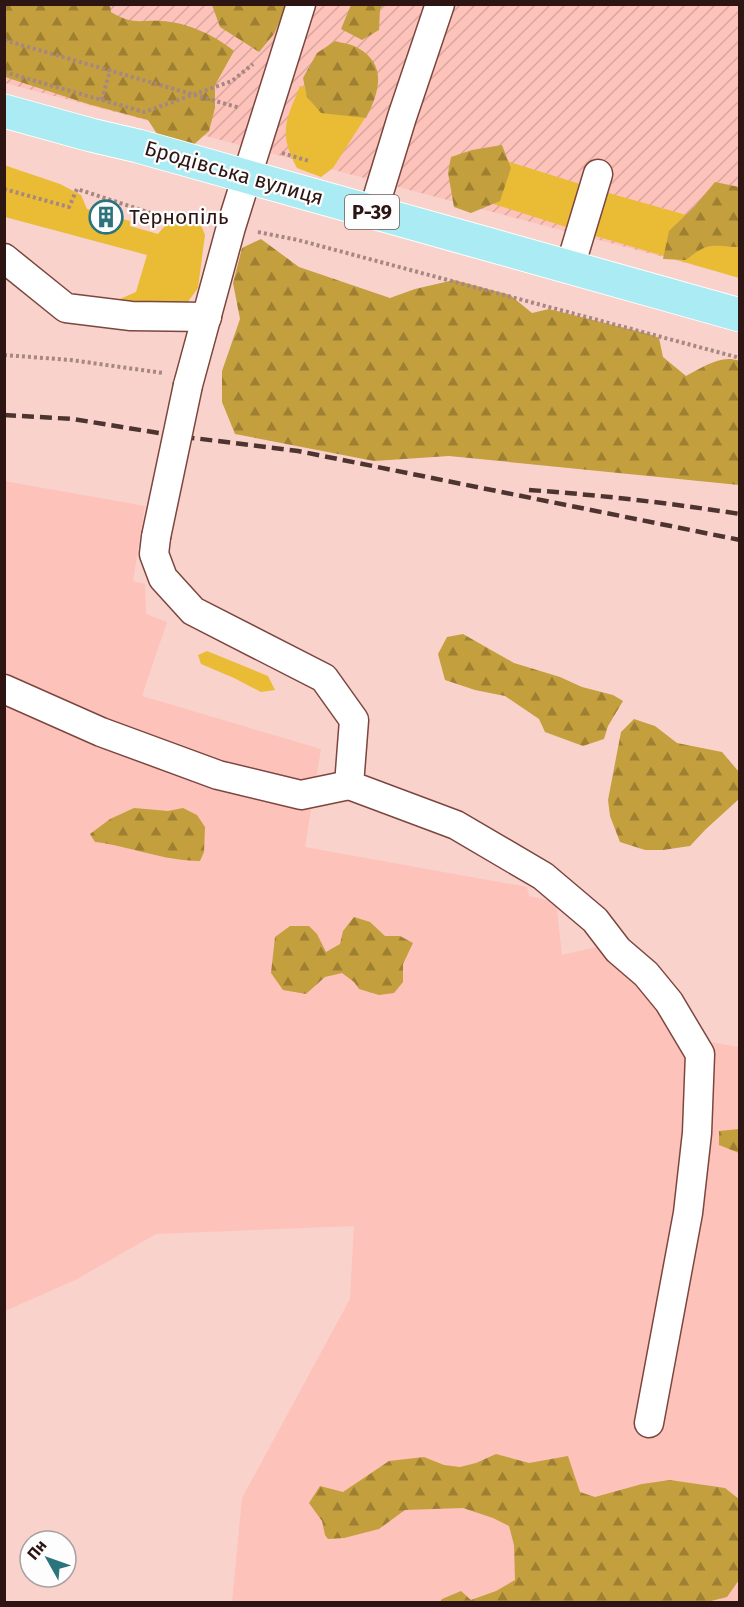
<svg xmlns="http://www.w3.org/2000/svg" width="744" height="1607" font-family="'Fira Sans',sans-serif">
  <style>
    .built { fill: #fdc2b9 }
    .industrial { fill: url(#industrial-furrows) }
    .grass { fill: #eabc35 }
    .forest { fill: url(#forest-firs) }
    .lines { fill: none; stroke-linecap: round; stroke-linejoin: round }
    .minor-casing { stroke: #7c463f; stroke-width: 31 }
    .major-casing { stroke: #fff; stroke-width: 35 }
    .path { stroke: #a78781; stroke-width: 4; stroke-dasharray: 3 3; stroke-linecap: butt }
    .minor { stroke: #fff; stroke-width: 28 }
    .major { stroke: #aaebf4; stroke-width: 33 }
    .rail { stroke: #4e3430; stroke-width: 4.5; stroke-dasharray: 12 6; stroke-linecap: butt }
    .minor-bridge-casing { stroke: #7c463f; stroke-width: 31; stroke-linecap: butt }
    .minor-bridge { stroke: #fff; stroke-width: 28 }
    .labels { text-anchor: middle; stroke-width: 4.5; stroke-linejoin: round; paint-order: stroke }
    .shield { fill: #fdfdfd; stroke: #6b5b58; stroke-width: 1.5 }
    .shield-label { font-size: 20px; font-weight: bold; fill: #2c1512 }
    .street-label { font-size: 21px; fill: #2c1512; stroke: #fdfdfd }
    .poi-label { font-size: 21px; fill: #2c1512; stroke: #fdfdfd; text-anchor: start }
  </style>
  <defs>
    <pattern id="industrial-furrows" width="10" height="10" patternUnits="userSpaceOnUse" patternTransform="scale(1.5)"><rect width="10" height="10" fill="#fdc2b9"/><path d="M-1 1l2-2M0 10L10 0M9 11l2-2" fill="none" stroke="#d9a69e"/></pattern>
    <pattern id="forest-firs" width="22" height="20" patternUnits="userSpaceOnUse" patternTransform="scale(1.5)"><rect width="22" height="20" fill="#c39f3d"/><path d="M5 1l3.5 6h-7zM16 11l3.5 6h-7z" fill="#9f8032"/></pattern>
  </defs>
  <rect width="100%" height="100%" fill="#f9d2cb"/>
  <polygon class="built" points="4,481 145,506 133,581 145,584 146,614 167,622 142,696 321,749 305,847 527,887 529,896 556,902 562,955 604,945 681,1037 739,1047 739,1602 232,1602 242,1498 350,1299 354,1226 156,1234 75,1280 5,1311"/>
  <polygon class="industrial" points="4,5 739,5 739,277 5,83"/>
  <g class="grass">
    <path d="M300,86L372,107L333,168L321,177L297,168C278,132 286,121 300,86Z"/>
    <polygon points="478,152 580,184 566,227 465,195"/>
    <path d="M4,165L60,184L81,195L87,209L130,221V226L158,234C176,214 173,209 200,222L205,235L198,288L187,303L120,306V299L136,292L147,255L5,217Z"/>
    <polygon points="739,189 739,278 592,235 605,192 704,220"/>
    <polygon points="207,651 268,676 275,690 261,692 234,678 201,664 198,655"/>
  </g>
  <g class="forest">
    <path d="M5,5H110L111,12C133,25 137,20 161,21C186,22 215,35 234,51L215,85V108L209,131L191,147L161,140L148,120L88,104L5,77Z"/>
    <polygon points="212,5 287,5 274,34 259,52 220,27"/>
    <polygon points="351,5 383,5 380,9 379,30 362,40 341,29"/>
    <path d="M335,41C342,43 352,44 358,48C388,65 379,93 366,118L321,113L307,97L303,78L317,53Z"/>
    <polygon points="502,145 511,168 500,201 471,213 454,207 448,173 451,157 472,150"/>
    <path d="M715,182L739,187V247C711,246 709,241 686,260L663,259L669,231L695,206Z"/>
    <path d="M261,239L299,267L390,298L415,289L454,280L510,295L532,313L549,309L649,334L659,338L663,357L686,376C702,368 721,354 739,361V485L449,456L374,461L235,434L222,402V371L240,319L233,283L242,248Z"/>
    <polygon points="463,634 514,663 560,677 582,687 613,695 623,701 608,726 604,739 583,746 545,732 539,719 505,696 475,690 445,680 438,654 447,637"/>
    <polygon points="634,719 655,726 677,743 722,752 739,772 739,799 706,829 690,846 663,850 645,850 620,842 610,816 608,800 621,732"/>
    <path d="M134,808L168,811L183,808L197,815L205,827L204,852L200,861C163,861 130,846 95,842L90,834L110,819Z"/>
    <polygon points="354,917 370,922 385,936 400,936 413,943 403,964 403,982 394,993 379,995 359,989 354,982 342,973 325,977 306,994 283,990 271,973 275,937 290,926 309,926 317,934 326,952 340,944 343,931"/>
    <polygon points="739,1129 739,1153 719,1145 719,1131"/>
    <polygon points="496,1454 529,1463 568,1456 580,1492 595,1497 642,1484 670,1480 725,1488 739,1499 739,1580 727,1597 707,1602 440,1602 442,1599 461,1591 471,1600 496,1591 515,1580 514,1545 509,1526 493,1518 463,1508 405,1510 379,1529 344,1538 328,1539 325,1535 322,1521 309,1503 320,1486 343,1492 389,1461 424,1457 444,1465 460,1467 476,1463"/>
  </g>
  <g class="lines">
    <g class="minor-casing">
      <g id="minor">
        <polyline points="373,212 402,117 440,4"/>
        <polyline points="4,258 66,308 131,316 207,317"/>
        <polyline points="570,267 598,174"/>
        <polyline points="188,385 231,227 301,4"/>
        <polyline points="156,537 154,554 163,578 193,611 324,678 354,720 349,785 456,825 543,876 595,920 618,950 646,974 669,1002 700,1054 697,1133 688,1213 649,1423"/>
        <polyline points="4,689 101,732 218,775 301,795 349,785"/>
      </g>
    </g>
    <g class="major-casing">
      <polyline id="major" points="4,111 91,135 138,146 740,315"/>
    </g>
    <g class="path">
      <polyline points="4,40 240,108"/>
      <polyline points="4,72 144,112 232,81 253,64"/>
      <polyline points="102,100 110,70"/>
      <polyline points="282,153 309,161"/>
      <polyline points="4,189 69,207 77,189 160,216 206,223"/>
      <polyline points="258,232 298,240 740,358"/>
      <polyline points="4,355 71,360 163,373"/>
    </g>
    <use href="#minor" class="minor"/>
    <use href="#major" class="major"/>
    <g class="rail">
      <polyline points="4,415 73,419 177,436 298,451 740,540"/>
      <path d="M529,490C600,495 669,503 740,514"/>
    </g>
    <g class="minor-bridge-casing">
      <polyline id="minor-bridge" points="156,537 188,385"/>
    </g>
    <use href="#minor-bridge" class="minor-bridge"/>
  </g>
  <defs>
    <g id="building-ring" transform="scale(1.725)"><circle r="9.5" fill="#fdfdfd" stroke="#2b737d" stroke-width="1.5"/><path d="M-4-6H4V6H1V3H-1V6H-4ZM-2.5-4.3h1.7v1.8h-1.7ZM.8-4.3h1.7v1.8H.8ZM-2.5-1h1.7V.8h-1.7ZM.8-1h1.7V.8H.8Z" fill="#2b737d"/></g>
  </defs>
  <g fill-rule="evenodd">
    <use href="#building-ring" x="106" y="217"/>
  </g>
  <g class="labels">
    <rect class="shield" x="345" y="195" width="54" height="34" rx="4.5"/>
    <g class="shield-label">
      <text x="372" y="219">Р-39</text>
    </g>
    <g class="street-label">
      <text transform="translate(234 173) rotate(16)" y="7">Бродівська вулиця</text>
    </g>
    <g class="poi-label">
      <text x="129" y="224">Тернопіль</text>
    </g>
  </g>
  <rect width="744" height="1607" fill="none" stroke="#2c1512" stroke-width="12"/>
  <g transform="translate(48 1559) rotate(310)"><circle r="28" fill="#fdfdfd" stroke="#a9a09f" stroke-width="1.5"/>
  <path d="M0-4.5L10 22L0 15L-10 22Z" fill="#2b737d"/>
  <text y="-9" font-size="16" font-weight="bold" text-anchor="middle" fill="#2c1512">Пн</text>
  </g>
</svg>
